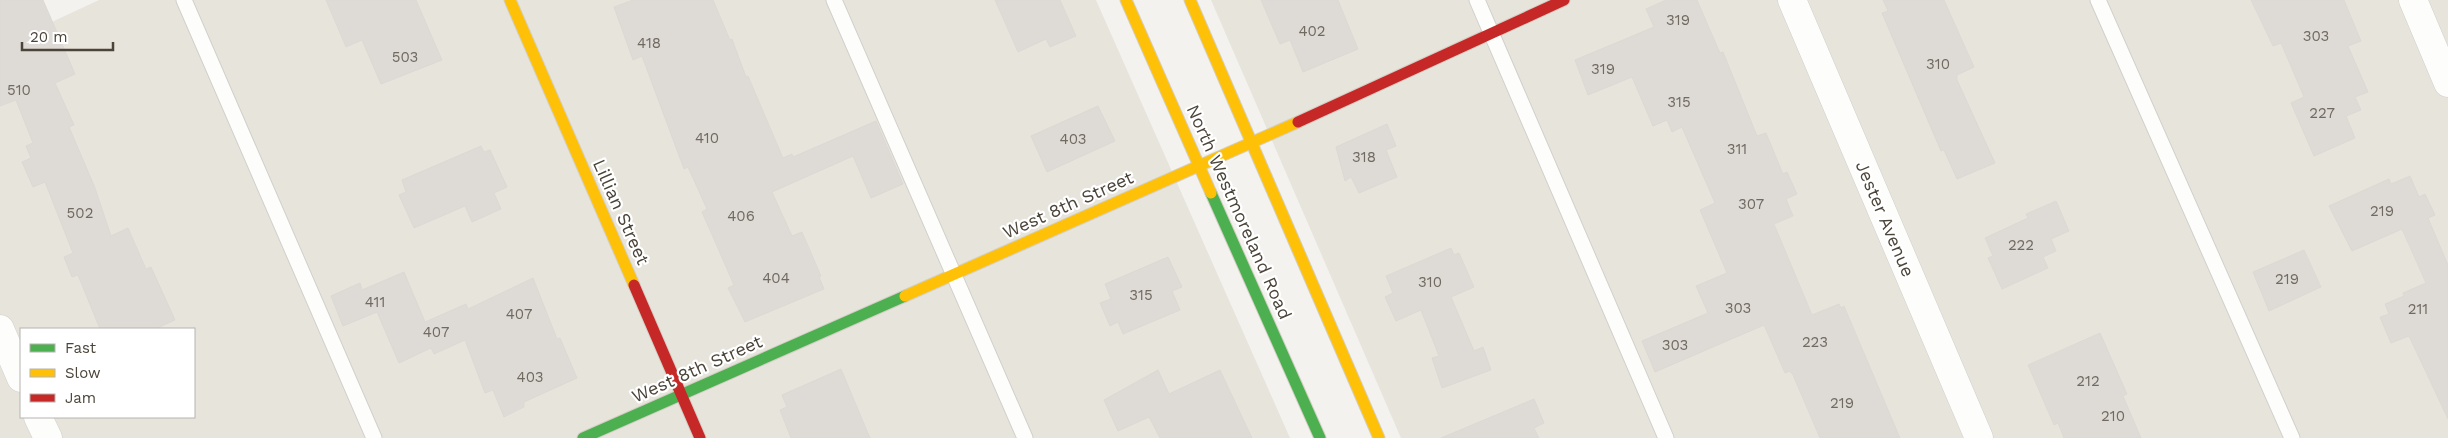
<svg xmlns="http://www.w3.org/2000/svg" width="2448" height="438" font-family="'Work Sans',sans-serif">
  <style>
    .residential { fill: #e7e4dc; fill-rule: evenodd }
    .building { fill: #dedbd6; stroke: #dcd9d4 }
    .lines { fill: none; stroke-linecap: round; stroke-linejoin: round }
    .lane-casing { stroke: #d2d0cb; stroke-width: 17 }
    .street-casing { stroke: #d2d0cb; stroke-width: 29 }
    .fast-casing { stroke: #d3cfc5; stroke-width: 13 }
    .slow-casing { stroke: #d3cfc5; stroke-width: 13 }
    .jam-casing { stroke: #d3cfc5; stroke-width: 13 }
    .lane { stroke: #fdfdfc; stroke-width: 15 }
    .street { stroke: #fdfdfc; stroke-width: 28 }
    .fast { stroke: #4caf50; stroke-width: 11 }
    .slow { stroke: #ffc107; stroke-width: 11 }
    .jam { stroke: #c62828; stroke-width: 11 }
    .labels { text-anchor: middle; stroke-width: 4.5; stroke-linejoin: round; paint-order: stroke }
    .number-label { font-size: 15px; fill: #706a61 }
    .street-label { font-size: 18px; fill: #4b4439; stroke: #fff }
  </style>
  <rect width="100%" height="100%" fill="#f4f2ee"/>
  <g class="residential">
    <path d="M99,0H1096L1290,438H0V46ZM21,329H194V417H21Z"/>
    <polygon points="1211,0 2448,0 2448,438 1401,438"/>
  </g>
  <g class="building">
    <polygon points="0,0 43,0 75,74 55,83 74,125 69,127 95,188 111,236 128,228 146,269 151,267 175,320 155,329 100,329 78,275 72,277 64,257 73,253 45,182 33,187 22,162 31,158 26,146 33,143 16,100 0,106"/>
    <polygon points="326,0 416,0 442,60 381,84 362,40 346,47"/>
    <polygon points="633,0 713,0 730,40 732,39 746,77 748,76 783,158 792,154 793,157 876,121 903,184 871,198 853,156 772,192 792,236 802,232 821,276 819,277 824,289 745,322 728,288 734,285 702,212 707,209 688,167 684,169 642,56 633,60 614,7"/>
    <polygon points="995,0 1060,0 1076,36 1050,47 1046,39 1018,52"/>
    <polygon points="1261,0 1338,0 1358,49 1303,72 1290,40 1280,44"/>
    <polygon points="1666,0 1697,0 1720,53 1723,52 1757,136 1766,133 1783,174 1787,172 1797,194 1786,199 1793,216 1774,224 1812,315 1839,304 1841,308 1844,306 1900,438 1820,438 1793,375 1790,371 1785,373 1764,325 1655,372 1642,341 1708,313 1696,286 1727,273 1700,210 1715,203 1682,127 1672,132 1667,120 1653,126 1632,77 1588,95 1575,60 1654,27 1646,9"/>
    <polygon points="1883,0 1944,0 1974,67 1957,75 1957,80 1995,163 1957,179 1944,150 1941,151 1882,13 1888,11"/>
    <polygon points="2251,0 2344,0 2361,41 2348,46 2368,92 2355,97 2361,110 2346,116 2355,138 2314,156 2291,103 2304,97 2281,43 2273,46"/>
    <polygon points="1098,106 1115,141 1047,172 1031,136"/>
    <polygon points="1387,124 1396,146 1386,150 1397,177 1359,193 1351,177 1345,181 1336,147"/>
    <polygon points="481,146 484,152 490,150 507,187 494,193 501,209 472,222 465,206 414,228 399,195 406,192 402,180"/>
    <polygon points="2410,176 2419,197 2425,194 2435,215 2428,218 2448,265 2448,419 2409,336 2391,343 2380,317 2389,314 2385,304 2404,296 2403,293 2426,283 2402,229 2352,251 2329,206 2389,179 2391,184"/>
    <polygon points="2056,201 2069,231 2051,239 2056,251 2043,257 2048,268 2002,289 1988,258 1993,256 1985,238 2028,218 2026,214"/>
    <polygon points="1451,248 1454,255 1459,253 1474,287 1451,297 1474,351 1483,347 1491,370 1442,388 1432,358 1439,356 1421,310 1396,321 1385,297 1393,293 1386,276"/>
    <polygon points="2304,250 2321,287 2269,311 2253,272"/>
    <polygon points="1168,257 1182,287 1172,291 1180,310 1123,334 1118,322 1110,326 1100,303 1111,299 1105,284"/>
    <polygon points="404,272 425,322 466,304 468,309 533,278 557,339 560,338 577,378 524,402 524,407 504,417 493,390 485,393 465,340 434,354 431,348 399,363 377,312 343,326 331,296 360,283 362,290"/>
    <polygon points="2100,333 2127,394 2123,396 2141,438 2064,438 2058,423 2054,425 2028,365"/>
    <polygon points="841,369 870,438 791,438 780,410 787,407 782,395"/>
    <polygon points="1158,370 1169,394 1220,370 1252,438 1160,438 1149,417 1118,431 1104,400"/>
    <polygon points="1534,399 1544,423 1534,428 1539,438 1441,438"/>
  </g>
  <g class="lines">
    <g class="lane-casing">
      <g id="lane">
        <polyline points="184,0 374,438"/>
        <polyline points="834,0 1025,438"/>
        <polyline points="1477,0 1666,438"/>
        <polyline points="2098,0 2292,438"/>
      </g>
    </g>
    <g class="street-casing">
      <g id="street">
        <polyline points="1792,0 1979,438"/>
        <polyline points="2413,0 2448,83"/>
        <polyline points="0,329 21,378"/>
        <polyline points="38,417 48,438"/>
      </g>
    </g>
    <g class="fast-casing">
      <g id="fast">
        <polyline points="1211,193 1320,438"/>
        <polyline points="583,438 905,296"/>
      </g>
    </g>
    <g class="slow-casing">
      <g id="slow">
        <polyline points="510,0 634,285"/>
        <polyline points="1126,0 1211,193"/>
        <polyline points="1190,0 1379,438"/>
        <polyline points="905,296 1298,122"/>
      </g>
    </g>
    <g class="jam-casing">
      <g id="jam">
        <polyline points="1298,122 1564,0"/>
        <polyline points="634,285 700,438"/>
      </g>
    </g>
    <use href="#lane" class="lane"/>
    <use href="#street" class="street"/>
    <use href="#fast" class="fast"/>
    <use href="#slow" class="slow"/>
    <use href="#jam" class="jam"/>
  </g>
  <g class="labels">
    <g class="number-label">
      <text x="1678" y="25">319</text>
      <text x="1312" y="36">402</text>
      <text x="2316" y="41">303</text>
      <text x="649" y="48">418</text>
      <text x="405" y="62">503</text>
      <text x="1938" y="69">310</text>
      <text x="1603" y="74">319</text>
      <text x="19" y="95">510</text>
      <text x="1679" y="107">315</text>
      <text x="2322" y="118">227</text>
      <text x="707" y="143">410</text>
      <text x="1073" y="144">403</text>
      <text x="1737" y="154">311</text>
      <text x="1364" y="162">318</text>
      <text x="1751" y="209">307</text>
      <text x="2382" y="216">219</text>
      <text x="80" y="218">502</text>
      <text x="741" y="221">406</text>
      <text x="2021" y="250">222</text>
      <text x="776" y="283">404</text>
      <text x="2287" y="284">219</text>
      <text x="1430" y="287">310</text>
      <text x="1141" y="300">315</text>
      <text x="375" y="307">411</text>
      <text x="1738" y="313">303</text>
      <text x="2418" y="314">211</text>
      <text x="519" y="319">407</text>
      <text x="436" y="337">407</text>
      <text x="1815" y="347">223</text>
      <text x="1675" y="350">303</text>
      <text x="530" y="382">403</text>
      <text x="2088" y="386">212</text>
      <text x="1842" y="408">219</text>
      <text x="2113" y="421">210</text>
    </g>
    <g class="street-label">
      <text transform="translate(1068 205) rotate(-24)" y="6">West 8th Street</text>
      <text transform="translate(621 212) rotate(66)" y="6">Lillian Street</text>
      <text transform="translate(1239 212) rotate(66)" y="6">North Westmoreland Road</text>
      <text transform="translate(1885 219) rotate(67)" y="6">Jester Avenue</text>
      <text transform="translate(697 369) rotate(-24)" y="6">West 8th Street</text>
    </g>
  </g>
  <rect x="20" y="328" width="175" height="90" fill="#ffffff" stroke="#b7b4b0"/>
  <rect x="30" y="344" width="25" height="8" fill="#4caf50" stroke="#b7b4b0"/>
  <text x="65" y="353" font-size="15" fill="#4b4439">Fast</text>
  <rect x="30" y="369" width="25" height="8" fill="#ffc107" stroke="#b7b4b0"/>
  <text x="65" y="378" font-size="15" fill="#4b4439">Slow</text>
  <rect x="30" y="394" width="25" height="8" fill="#c62828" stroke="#b7b4b0"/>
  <text x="65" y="403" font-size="15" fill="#4b4439">Jam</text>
  <path d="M22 42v8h91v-8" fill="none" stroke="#4b4439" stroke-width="2.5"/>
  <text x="30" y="42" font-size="15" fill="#4b4439" stroke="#ffffff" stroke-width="4" paint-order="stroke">20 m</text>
</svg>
